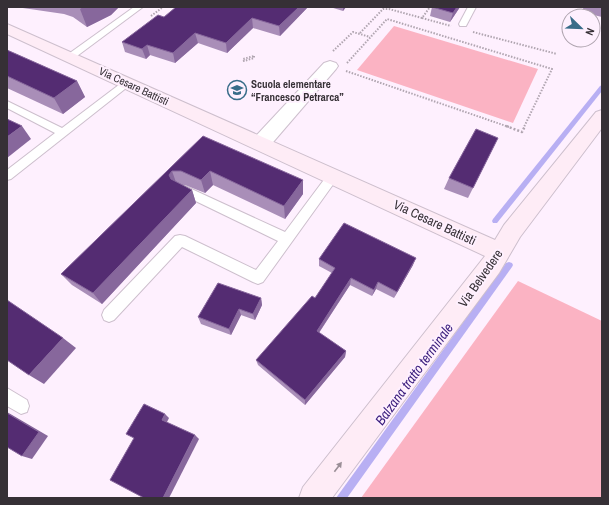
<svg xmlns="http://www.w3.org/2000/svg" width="609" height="505" font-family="'Archivo Narrow',sans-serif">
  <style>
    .green { fill: #fbb3c3 }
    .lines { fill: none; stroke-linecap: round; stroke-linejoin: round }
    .stream { fill: #b8aff3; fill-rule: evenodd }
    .lane-casing { stroke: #cdbfcd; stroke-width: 2 }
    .street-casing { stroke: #cdbfcd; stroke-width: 2 }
    .secondary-casing { stroke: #cdbfcd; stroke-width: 2 }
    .path-far1 { stroke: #b0a5b0; stroke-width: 2; stroke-dasharray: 1.5 1.5; stroke-linecap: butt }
    .path { stroke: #b0a5b0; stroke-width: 2.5; stroke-dasharray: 2 2; stroke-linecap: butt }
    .lane { fill: #fff; fill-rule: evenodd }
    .street { fill: #fff; fill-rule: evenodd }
    .secondary { fill: #feecf6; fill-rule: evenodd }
    .wall { fill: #a98eb8 }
    .shaded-wall { fill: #87679c }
    .building { fill: #542c72; stroke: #87679c }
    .oneway { fill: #9a8e96 }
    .labels { text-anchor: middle; stroke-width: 4; stroke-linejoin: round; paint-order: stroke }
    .far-poi-label { font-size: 11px; font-weight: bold; fill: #363036; stroke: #fef0fe; text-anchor: start }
    .far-street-label { font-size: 11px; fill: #363036; stroke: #fef0fe }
    .street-label { font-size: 13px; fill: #363036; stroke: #fef0fe }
    .water-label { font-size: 14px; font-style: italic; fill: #391c7c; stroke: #fef0fe }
  </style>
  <rect width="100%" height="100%" fill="#fef0fe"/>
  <g class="green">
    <polygon points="394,26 538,69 513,123 357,70"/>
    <polygon points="518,281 602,321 602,498 361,498"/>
  </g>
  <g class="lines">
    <g class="stream">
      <polygon points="602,85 602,91 497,223 493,223 492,221 493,219 600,86"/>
      <polygon points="509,262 512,263 513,265 512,267 347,498 336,498 506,263"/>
    </g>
    <g class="lane-casing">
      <g id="lane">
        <polygon points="134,7 143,7 73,59 67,59 65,57 67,55"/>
        <polygon points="468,7 476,7 466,26 460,26 459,24"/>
        <polygon points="127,80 130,81 132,83 130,85 11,179 7,180 7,170 55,133 7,108 7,101 62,128 124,81"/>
        <polygon points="333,172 337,173 339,176 337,179 263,282 258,284 253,282 182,247 114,320 109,322 104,320 102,315 104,310 175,236 180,235 185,236 256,270 278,241 177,192 175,189 177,186 181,185 185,186 285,232 329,173"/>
        <polygon points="7,388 27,400 29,406 27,412 21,414 7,406"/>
      </g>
    </g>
    <g class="street-casing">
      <polygon id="street" points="330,61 336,63 338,66 336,69 268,148 261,149 254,148 252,143 254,138 324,63"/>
    </g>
    <g class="secondary-casing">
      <polygon id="secondary" points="7,24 495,240 504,225 596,112 602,110 602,128 520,237 499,273 332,498 299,498 303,487 485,256 7,34"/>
    </g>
    <g class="path-far1">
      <polyline points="151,16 163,7"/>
      <polyline points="422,18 451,26"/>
      <polyline points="473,32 557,54"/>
      <polyline points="360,33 383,9 389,9 422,18 430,7"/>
      <polyline points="333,51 353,32 370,37"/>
      <polygon points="254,56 254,58 244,61 243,59"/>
      <polyline points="347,63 387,19 552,69 524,127"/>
      <polyline points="346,71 509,127"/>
    </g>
    <polyline class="path" points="506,126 522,132 525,126"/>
    <use href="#lane" class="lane"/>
    <use href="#street" class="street"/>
    <use href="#secondary" class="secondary"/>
  </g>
  <g class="wall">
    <polygon points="16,7 119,7 111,15 87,27 73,17 64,14"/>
    <polygon points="308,7 280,36 253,28 227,53 198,43 175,63 150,55 146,59 125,52 122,42 164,17"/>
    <polygon points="330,7 346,7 343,11"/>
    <polygon points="432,7 460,7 450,22 430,16"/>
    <polygon points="584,7 602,7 602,17 581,12"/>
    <polygon points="7,50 77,81 85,97 63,114 7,88"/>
    <polygon points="203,136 303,194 285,219 213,185 205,193 185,185 182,185 192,190 196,203 102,304 72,285 61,274"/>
    <polygon points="498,138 468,198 444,189 449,178"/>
    <polygon points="319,259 413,265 394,298 376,289 372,296 350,285 319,333 346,351 345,357 305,405 258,365 256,360 315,298 332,273 319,266"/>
    <polygon points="261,298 262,305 255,320 241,315 231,335 201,324 198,317"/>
  </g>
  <g class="shaded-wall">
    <polygon points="83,7 119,7 111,15 87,27 80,9"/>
    <polygon points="299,7 308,7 280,36 279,26"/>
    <polygon points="343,7 346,7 343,11"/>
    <polygon points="457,7 460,7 450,22 453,13"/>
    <polygon points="252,18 253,28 227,53 226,43"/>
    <polygon points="195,33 198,43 175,63 173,53"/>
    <polygon points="147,45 150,55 146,59 142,49"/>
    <polygon points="77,81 85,97 63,114 54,98"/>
    <polygon points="22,126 31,139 7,158 7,137"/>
    <polygon points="172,171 177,185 174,188 169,175"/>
    <polygon points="210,171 213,185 205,193 201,180"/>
    <polygon points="303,180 303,194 285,219 284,206"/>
    <polygon points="192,190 196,203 102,304 93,293"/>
    <polygon points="416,258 413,265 394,298 397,292"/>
    <polygon points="351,278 350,285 316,337 317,331"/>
    <polygon points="378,282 376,289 372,296 374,290"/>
    <polygon points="261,298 262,305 255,320 253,314"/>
    <polygon points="239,309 241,315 231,335 229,329"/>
    <polygon points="63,338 76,348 44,384 29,375"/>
    <polygon points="346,351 345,357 305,405 305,400"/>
    <polygon points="7,412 48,436 32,459 22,456 7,413"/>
    <polygon points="165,414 169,418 166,424 162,420"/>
    <polygon points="195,435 199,439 169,498 163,498"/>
  </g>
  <g class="building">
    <polygon points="176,7 299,7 279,26 252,18 226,43 195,33 173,53 147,45 142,49 122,42 158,15 164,17"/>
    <polygon points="432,7 457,7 453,13"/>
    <polygon points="7,50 77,81 54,98 7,76"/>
    <polygon points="7,119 22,126 7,137"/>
    <polygon points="476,129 498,138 473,188 449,178"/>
    <polygon points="203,136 303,180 284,206 210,171 201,180 181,171 172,171 169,175 171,179 192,190 93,293 61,274"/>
    <polygon points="344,223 416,258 397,292 378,282 374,290 351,278 317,331 346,351 305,400 256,360 312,296 315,298 335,268 319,259"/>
    <polygon points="218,283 261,298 253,314 239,309 229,329 198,317"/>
    <polygon points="7,300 63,338 29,375 7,360"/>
    <polygon points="144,404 165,414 162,420 195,435 163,498 144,498 110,480 134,438 126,434"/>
    <polygon points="7,413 39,432 22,456 7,447"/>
  </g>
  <defs><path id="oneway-solid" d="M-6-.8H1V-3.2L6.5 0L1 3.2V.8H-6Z"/></defs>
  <use class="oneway" href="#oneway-solid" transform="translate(338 467) rotate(-53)"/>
  <defs>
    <g id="school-ring" transform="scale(1)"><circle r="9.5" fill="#fef0fe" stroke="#386c89" stroke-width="1.5"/><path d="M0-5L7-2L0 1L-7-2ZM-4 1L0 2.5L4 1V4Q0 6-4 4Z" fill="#386c89"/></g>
  </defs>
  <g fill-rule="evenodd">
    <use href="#school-ring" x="237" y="90"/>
  </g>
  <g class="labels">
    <g class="far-poi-label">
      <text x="251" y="88">Scuola elementare<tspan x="251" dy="13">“Francesco Petrarca”</tspan></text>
    </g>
    <g class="far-street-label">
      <text transform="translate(134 86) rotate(25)" y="4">Via Cesare Battisti</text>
    </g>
    <g class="street-label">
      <text transform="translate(435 222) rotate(25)" y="5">Via Cesare Battisti</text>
      <text transform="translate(480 278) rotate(-55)" y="5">Via Belvedere</text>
    </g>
    <g class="water-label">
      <text transform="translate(414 374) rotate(-54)" y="5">Balzana tratto terminale</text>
    </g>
  </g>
  <rect width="609" height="505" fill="none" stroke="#363036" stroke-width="16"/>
  <g transform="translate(581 28) rotate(113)"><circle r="19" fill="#fef0fe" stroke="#aea3ae"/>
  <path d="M0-3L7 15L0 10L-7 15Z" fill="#386c89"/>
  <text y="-6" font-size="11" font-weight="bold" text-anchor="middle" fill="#363036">N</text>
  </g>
</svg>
